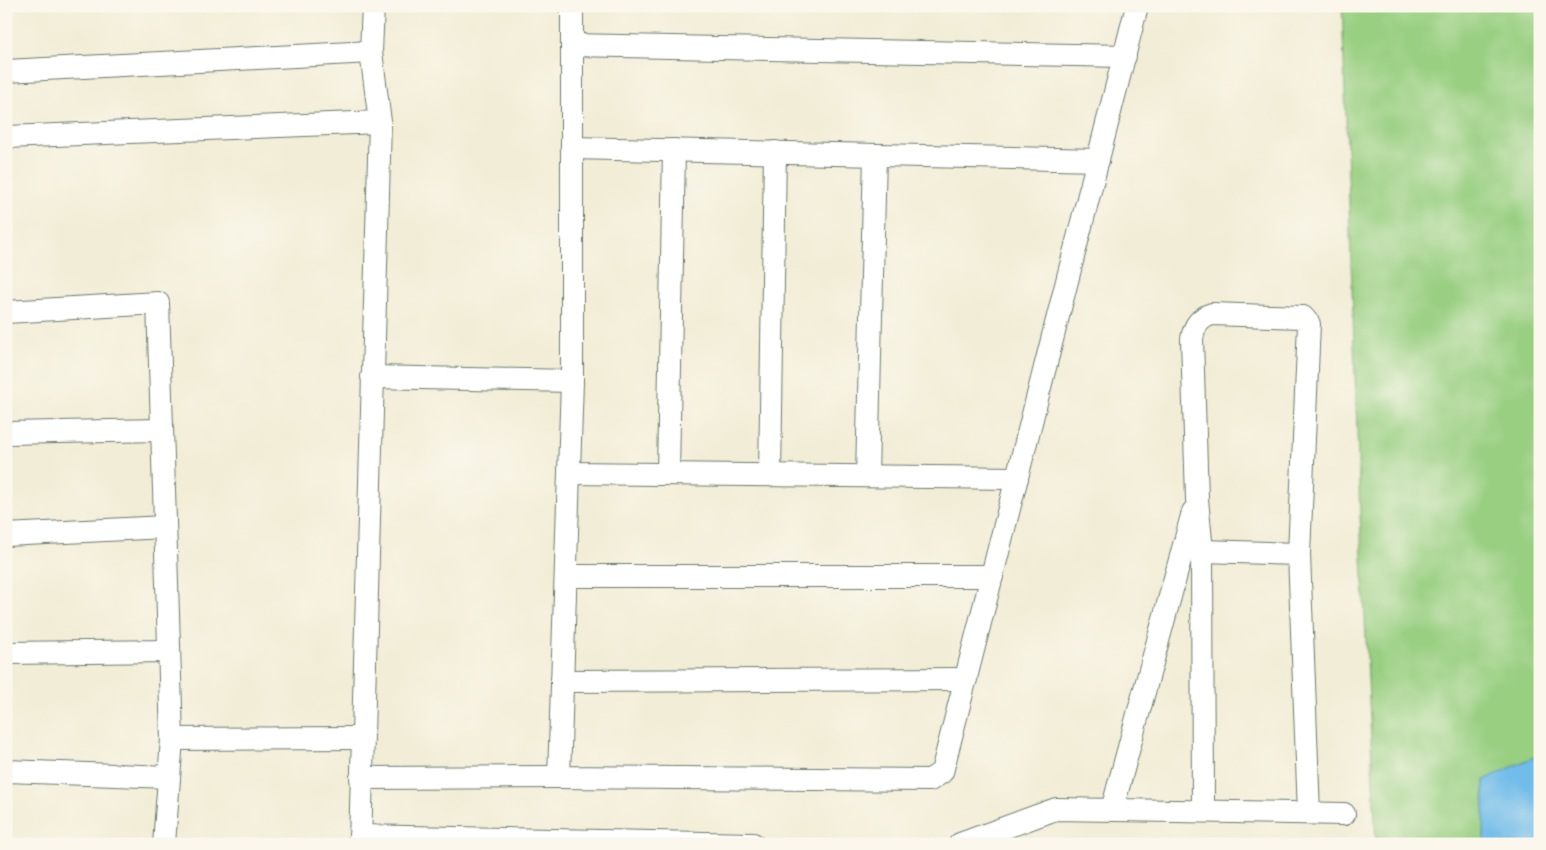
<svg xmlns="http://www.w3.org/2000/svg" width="1546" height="850" font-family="'Sorts Mill Goudy',serif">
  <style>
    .green { fill: #98cf81; stroke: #5c865a }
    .water { fill: #70bcea; stroke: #487c8f }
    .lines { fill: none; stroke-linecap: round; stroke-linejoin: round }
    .street-casing { stroke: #697b6d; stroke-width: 24 }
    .street { stroke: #fff; stroke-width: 22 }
  </style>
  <rect width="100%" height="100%" fill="#fbf7ec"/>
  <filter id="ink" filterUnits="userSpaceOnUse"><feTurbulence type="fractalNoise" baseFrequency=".02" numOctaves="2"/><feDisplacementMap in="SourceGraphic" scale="10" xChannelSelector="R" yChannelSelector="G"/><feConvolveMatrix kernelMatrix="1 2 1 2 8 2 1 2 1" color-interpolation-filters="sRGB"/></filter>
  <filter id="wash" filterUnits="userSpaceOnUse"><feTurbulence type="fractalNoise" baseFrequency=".0096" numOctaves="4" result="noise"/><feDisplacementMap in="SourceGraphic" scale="20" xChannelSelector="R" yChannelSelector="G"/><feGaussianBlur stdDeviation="1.12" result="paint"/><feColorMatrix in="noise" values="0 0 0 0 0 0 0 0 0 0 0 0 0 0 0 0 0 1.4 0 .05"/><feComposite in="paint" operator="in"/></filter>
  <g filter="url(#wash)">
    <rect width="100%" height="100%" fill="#f2edd6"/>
    <polygon class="green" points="1342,6 1540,6 1540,844 1376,844 1360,516"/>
    <polygon class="water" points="1540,754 1540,844 1484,844 1484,780"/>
  </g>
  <g filter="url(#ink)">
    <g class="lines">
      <g class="street-casing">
        <g id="street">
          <polyline points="572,6 572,381 559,777 930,780 942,772 1137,6"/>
          <polyline points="572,45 1125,56"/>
          <polyline points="6,71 371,52"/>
          <polyline points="6,137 380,122"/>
          <polyline points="572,148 1098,160"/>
          <polyline points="6,312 158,303 172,739 164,844"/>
          <polyline points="372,377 572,381"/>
          <polyline points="6,433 162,430"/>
          <polyline points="569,473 1017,478"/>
          <polyline points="668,474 674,150"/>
          <polyline points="770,475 775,152"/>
          <polyline points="867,476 875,155"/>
          <polyline points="6,535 165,527"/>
          <polyline points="1202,551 1299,554"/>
          <polyline points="566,576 992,576"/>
          <polyline points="6,653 169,651"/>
          <polyline points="562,681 966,679"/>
          <polyline points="172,739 362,738"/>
          <polyline points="6,771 169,777"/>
          <polyline points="361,778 559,777"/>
          <polyline points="1112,810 1193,512"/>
          <path d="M1203,811L1202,551L1197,499L1192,339C1194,326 1199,318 1212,314L1303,317L1309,324L1299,554L1309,813"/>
          <polyline points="360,836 753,844"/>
          <polyline points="360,844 380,122 371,52 373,6"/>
          <polyline points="960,844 1056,809 1344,814"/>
        </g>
      </g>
      <use href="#street" class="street"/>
    </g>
  </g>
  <rect width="1546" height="850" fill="none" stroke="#fbf7ec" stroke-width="25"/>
</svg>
